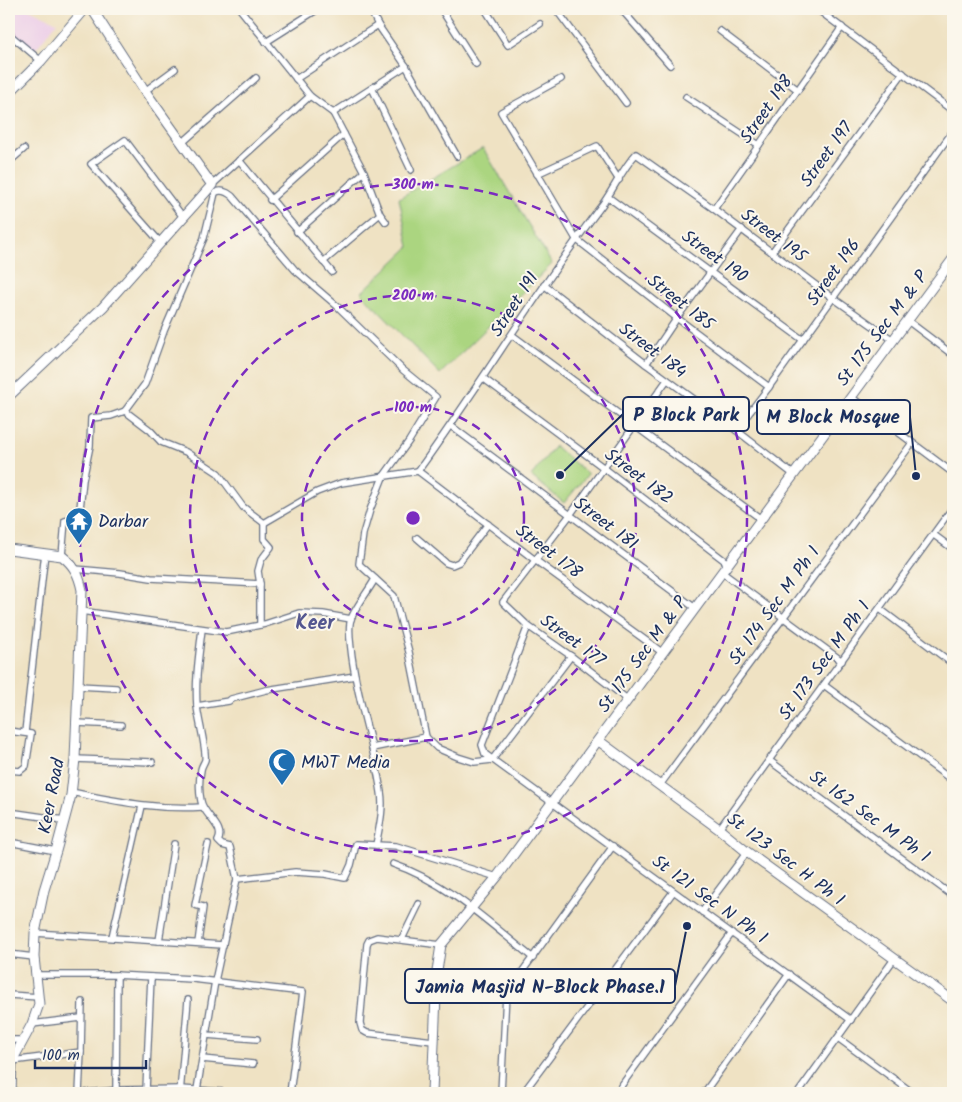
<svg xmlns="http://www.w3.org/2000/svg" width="962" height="1102" font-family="Kalam,sans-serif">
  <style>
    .built { fill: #edd0e8 }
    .green { fill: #abd580; stroke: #63826f }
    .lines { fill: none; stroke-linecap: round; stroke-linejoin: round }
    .street-casing { stroke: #656e81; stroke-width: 8 }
    .secondary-casing { stroke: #656e81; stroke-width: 11 }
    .street { stroke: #fff; stroke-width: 5.5 }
    .secondary { stroke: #fff; stroke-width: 9 }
    .ring { fill: none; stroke: #7b2cbf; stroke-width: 2.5; stroke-dasharray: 9 6 }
    .labels { text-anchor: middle; stroke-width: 4; stroke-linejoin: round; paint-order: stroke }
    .street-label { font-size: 18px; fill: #1b2f5e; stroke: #fbf7ec }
    .poi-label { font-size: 18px; fill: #1b2f5e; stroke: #fbf7ec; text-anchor: start }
    .quarter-label { font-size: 20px; font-weight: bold; fill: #545790; stroke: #fbf7ec }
    .centre { fill: #7b2cbf; stroke: #fbf7ec; stroke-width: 2.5 }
    .ring-label { font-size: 15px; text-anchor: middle; font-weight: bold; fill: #7b2cbf; stroke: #fbf7ec; stroke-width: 4; stroke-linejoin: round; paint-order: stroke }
    .leader { fill: none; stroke: #1b2f5e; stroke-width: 2 }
    .callout-dot { fill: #1b2f5e; stroke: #fbf7ec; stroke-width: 2 }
    .callout { fill: #fbf7ec; stroke: #1b2f5e; stroke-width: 2 }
    .callout-label { font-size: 19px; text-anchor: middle; font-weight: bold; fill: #1b2f5e }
  </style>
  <rect width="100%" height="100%" fill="#fbf7ec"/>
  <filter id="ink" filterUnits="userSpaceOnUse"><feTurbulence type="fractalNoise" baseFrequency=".02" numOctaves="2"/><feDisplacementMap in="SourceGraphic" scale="10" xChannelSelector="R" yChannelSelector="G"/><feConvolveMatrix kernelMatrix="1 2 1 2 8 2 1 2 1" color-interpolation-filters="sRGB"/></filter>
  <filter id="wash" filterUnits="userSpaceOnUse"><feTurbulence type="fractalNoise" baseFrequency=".0096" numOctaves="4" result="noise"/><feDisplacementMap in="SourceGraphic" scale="20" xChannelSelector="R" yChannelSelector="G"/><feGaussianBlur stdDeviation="1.12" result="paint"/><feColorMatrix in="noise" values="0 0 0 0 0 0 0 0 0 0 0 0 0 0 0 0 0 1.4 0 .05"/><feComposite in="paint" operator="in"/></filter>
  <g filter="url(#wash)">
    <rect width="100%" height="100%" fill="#efe2c3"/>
    <polygon class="built" points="12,9 29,9 57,22 34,51 9,29 9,13"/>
    <g class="green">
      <polygon points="483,148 552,264 440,374 361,293 409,247 399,198"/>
      <polygon points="555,446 588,474 564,503 531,476"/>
    </g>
  </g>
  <g filter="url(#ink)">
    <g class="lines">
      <g class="street-casing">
        <g id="street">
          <polyline points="240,9 310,96 333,113 364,172 380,214 386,222"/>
          <polyline points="370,9 378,25 406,66 457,156"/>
          <polyline points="441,9 476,64"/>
          <polyline points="485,9 508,45 540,24"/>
          <polyline points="561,9 558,12 626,103"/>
          <polyline points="621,9 670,65"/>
          <polyline points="817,9 953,111"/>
          <polyline points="720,31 798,90"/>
          <polyline points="9,34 41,61"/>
          <polyline points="266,42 318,9"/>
          <polyline points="296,79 378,25"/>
          <polyline points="561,79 501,112 576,239 677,318 769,387"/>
          <polyline points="372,88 411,170"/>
          <polyline points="145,91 175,69"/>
          <polyline points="686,97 759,145"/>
          <polyline points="333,113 406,66"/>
          <polyline points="182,143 256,78"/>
          <polyline points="239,160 332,272"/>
          <polyline points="9,162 24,149"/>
          <polyline points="537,174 597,146 619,180"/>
          <polyline points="212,185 310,96"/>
          <polyline points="608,197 803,340"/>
          <polyline points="270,200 344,134"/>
          <polyline points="714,209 842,27"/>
          <polyline points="297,232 364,172"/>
          <polyline points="160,242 91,164 125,140 183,217"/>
          <polyline points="772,252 903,73"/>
          <polyline points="323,262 380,214"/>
          <polyline points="544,285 646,364 736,430 793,474"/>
          <polyline points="908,321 953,355"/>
          <polyline points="512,335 761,519"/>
          <polyline points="646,364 677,318 742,229"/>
          <polyline points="483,378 604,468 729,564"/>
          <polyline points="851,397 953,473"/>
          <polyline points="125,411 150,430 161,442 186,452 218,473 243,507 264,523"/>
          <polyline points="451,426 695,608"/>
          <polyline points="736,430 769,387 953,131"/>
          <path d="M418,471C482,383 537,290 602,205C614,189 622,169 636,154L714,209L833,298L893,340"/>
          <polyline points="418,471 535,560 663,653"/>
          <polyline points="264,523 317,492 341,483 418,471"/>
          <polyline points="934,535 953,549"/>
          <polyline points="417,538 446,563 452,565 459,562 488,524"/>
          <path d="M62,556L65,521L79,518L83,480L90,446L91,418L111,416L125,411L145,384L164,331L204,238L215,193C220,189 227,192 232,196L295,270L337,306L403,370L436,397L409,441L383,477L370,510L363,534L359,564L394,596L409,652L426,737L437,748L458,757L474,762L492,760L571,656"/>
          <polyline points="75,569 120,573 151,578 260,584"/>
          <polyline points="723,573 842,661"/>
          <path d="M375,579C369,590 355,608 351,619C348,627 350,640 351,649C356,698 374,744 381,792C384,809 379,828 376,845"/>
          <polyline points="880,609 953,664"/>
          <polyline points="81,611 226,632 265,624 299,613 323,614 351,619"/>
          <polyline points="260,625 260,584 258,571 261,560 271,547 264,539 264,523"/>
          <polyline points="528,626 482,745 485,754 851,1020"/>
          <path d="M202,629C199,655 195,680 197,706C198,719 207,750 205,760C204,763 201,767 201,770C199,780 199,791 201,801C203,815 226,827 218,841L222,845L230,847L237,879"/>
          <polyline points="824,685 953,781"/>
          <polyline points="78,686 116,688"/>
          <polyline points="627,699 571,656 528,626 503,602 570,515 667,380"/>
          <polyline points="197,706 229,701 231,699 266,690 355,676"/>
          <polyline points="76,723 121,725"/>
          <polyline points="9,731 31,734 26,766 20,771 9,770"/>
          <polyline points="25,732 45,553"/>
          <polyline points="372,748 426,737"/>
          <polyline points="75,759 152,762"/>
          <polyline points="770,761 953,896"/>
          <polyline points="660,785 912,443"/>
          <path d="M71,792C116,801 155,810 202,807"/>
          <polyline points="9,812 64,820"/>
          <polyline points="719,829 953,507"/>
          <polyline points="9,842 56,851"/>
          <path d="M393,864C447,882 489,923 533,958"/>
          <polyline points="702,912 747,852"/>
          <polyline points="35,933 223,945"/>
          <polyline points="112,937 142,806"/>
          <polyline points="402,939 419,904"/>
          <polyline points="159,941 174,844"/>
          <polyline points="198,943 203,907 195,905 208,844"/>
          <polyline points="9,954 34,957"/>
          <polyline points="36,975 114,975 193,979 303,992 290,1093"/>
          <polyline points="9,995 39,997"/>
          <polyline points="32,1024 81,1018"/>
          <polyline points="206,1035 257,1039"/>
          <polyline points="838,1038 913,1093"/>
          <polyline points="9,1040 22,1040"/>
          <polyline points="433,1041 367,1033 362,1030 360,1023 367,944 369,940 377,937 441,945"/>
          <polyline points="202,1059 253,1064"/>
          <polyline points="12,1061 81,1052 82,1002"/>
          <polyline points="146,1090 151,977"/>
          <polyline points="197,1090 215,981 237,879 295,872 325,874 345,878 351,865 356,844 396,846 497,877"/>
          <polyline points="116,1091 117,975"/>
          <polyline points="79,1093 81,1052"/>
          <polyline points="83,1093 120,1090 181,1089 238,1093"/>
          <polyline points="180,1093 188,1000"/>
          <polyline points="501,1093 506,994 613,846"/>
          <polyline points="523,1093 673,892"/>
          <polyline points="616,1093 732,933"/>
          <polyline points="704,1093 789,974"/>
          <polyline points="798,1093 894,959"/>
        </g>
      </g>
      <g class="secondary-casing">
        <g id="secondary">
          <polyline points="9,93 41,61 85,9"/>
          <polyline points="9,396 103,307 212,185 145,91 92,9"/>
          <path d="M9,549L62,556C74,565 79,575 82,590L75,759L71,795L56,851L44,890L35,933L34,957L39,1004L32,1024L12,1061L11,1093"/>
          <polyline points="599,741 719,829 747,852 953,1001"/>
          <polyline points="432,1093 437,971 441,945 497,877 953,259"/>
        </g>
      </g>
      <use href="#street" class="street"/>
      <use href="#secondary" class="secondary"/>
    </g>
  </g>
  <g class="ring">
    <circle cx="413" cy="518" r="111"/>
    <circle cx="413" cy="518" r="223"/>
    <circle cx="413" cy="518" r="334"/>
  </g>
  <defs>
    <g id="temple-pin" transform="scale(1.4375)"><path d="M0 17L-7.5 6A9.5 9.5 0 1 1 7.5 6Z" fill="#1f6fb2" stroke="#fbf7ec"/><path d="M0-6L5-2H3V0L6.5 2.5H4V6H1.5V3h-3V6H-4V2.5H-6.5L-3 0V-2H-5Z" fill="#fff"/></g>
    <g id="mosque-pin" transform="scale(1.4375)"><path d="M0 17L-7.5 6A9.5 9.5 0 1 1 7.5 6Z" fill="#1f6fb2" stroke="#fbf7ec"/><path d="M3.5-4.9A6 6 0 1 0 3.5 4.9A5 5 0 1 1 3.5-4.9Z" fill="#fff"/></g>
  </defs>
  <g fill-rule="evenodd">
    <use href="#temple-pin" x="79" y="521"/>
    <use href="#mosque-pin" x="282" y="762"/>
  </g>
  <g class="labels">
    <g class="street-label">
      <text transform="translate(766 109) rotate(-55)" y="6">Street 198</text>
      <text transform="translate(826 154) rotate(-54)" y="6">Street 197</text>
      <text transform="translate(774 235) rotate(37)" y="6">Street 195</text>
      <text transform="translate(715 256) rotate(36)" y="6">Street 190</text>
      <text transform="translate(833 272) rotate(-54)" y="6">Street 196</text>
      <text transform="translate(681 302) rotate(38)" y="6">Street 185</text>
      <text transform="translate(514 304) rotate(-57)" y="6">Street 191</text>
      <text transform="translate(882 328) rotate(-53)" y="6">St 175 Sec M &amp; P</text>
      <text transform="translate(653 350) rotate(37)" y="6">Street 184</text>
      <text transform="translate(639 476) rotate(37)" y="6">Street 182</text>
      <text transform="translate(606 523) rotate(37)" y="6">Street 181</text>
      <text transform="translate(549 551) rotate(37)" y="6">Street 178</text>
      <text transform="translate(774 605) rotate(-54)" y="6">St 174 Sec M Ph 1</text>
      <text transform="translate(573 640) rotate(36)" y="6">Street 177</text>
      <text transform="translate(642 654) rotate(-54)" y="6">St 175 Sec M &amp; P</text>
      <text transform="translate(824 660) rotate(-54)" y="6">St 173 Sec M Ph 1</text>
      <text transform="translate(51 796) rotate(-79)" y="6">Keer Road</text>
      <text transform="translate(870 816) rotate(36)" y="6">St 162 Sec M Ph 1</text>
      <text transform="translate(786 859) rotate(37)" y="6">St 123 Sec H Ph 1</text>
      <text transform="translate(710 899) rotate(36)" y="6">St 121 Sec N Ph 1</text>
    </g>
    <g class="poi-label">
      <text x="98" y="527">Darbar</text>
      <text x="301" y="768">MWT Media</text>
    </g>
    <g class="quarter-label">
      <text x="315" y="629">Keer</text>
    </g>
  </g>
  <circle cx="413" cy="518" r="8" class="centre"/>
  <g class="ring-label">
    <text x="413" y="189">300 m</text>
    <text x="413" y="300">200 m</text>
    <text x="413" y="412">100 m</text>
  </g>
  <path class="leader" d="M560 475L623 414M916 476L910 417M687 926L675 986"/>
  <g class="callout-dot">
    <circle cx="560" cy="475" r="5"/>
    <circle cx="916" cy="476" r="5"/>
    <circle cx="687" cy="926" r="5"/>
  </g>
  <g class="callout">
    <rect x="623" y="397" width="126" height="34" rx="5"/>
    <rect x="757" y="400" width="153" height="34" rx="5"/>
    <rect x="405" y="969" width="270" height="34" rx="5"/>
  </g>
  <g class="callout-label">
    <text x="686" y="421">P Block Park</text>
    <text x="833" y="423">M Block Mosque</text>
    <text x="540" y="993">Jamia Masjid N-Block Phase.1</text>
  </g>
  <rect width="962" height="1102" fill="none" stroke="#fbf7ec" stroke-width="30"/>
  <path d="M35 1060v8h111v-8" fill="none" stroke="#1b2f5e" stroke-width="2.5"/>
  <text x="42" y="1060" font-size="15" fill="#1b2f5e" stroke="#fbf7ec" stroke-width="4" paint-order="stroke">100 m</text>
</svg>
